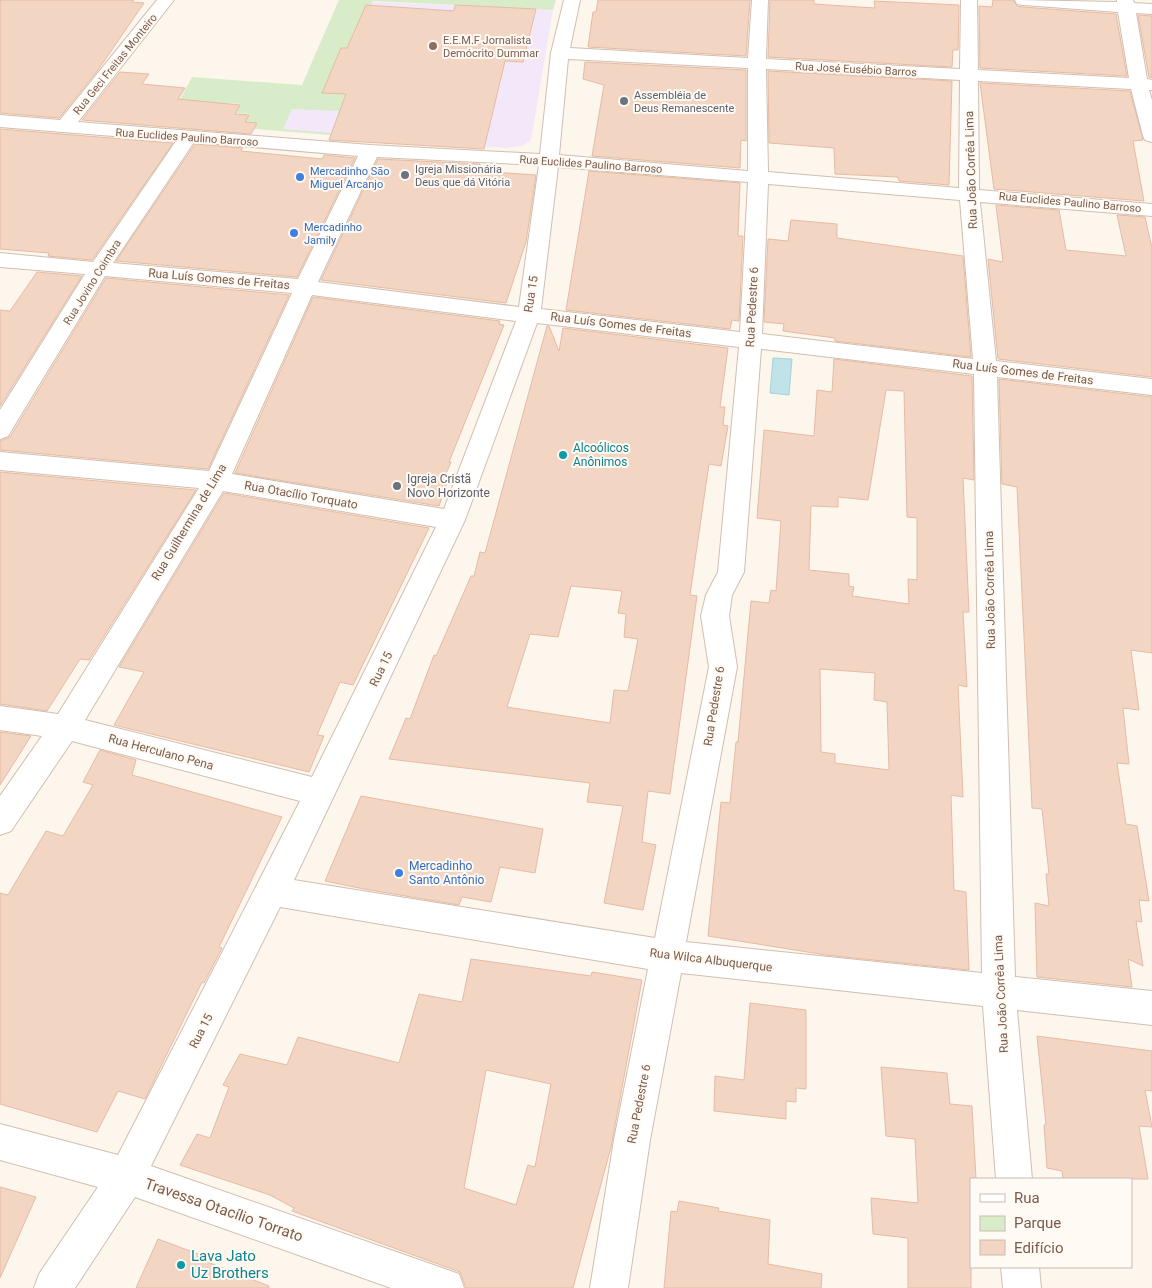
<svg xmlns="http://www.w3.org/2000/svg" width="1152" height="1288" font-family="Roboto,sans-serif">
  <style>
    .education { fill: #f3e8fa }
    .green { fill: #d8ecc9 }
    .water { fill: #bfe3e8; stroke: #a5d3da }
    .building { fill: #f3d5c3; stroke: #e6bba3; fill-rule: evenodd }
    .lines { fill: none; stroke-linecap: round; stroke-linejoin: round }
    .street-casing { stroke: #d1beb0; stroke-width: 2 }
    .street { fill: #fff; fill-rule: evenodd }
    .education-dot { fill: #8d6e63; stroke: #fffaf3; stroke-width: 2 }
    .worship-dot { fill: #6b7280; stroke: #fffaf3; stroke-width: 2 }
    .shop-dot { fill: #3f7fe0; stroke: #fffaf3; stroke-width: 2 }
    .culture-dot { fill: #0f9aa8; stroke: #fffaf3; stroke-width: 2 }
    .labels { text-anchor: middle; stroke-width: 4; stroke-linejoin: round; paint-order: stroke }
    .far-education-label { font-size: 11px; fill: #785e54; stroke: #fffaf3; text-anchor: start }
    .far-street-label { font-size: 11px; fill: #7a5c4d; stroke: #fffaf3 }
    .far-worship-label { font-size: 11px; fill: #5b616d; stroke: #fffaf3; text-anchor: start }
    .far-shop-label { font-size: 11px; fill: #366cbe; stroke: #fffaf3; text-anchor: start }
    .street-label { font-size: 12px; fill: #7a5c4d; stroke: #fffaf3 }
    .culture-label { font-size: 12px; fill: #0d838f; stroke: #fffaf3; text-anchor: start }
    .worship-label { font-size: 12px; fill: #5b616d; stroke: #fffaf3; text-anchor: start }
    .shop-label { font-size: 12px; fill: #366cbe; stroke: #fffaf3; text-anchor: start }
    .near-street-label { font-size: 15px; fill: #7a5c4d; stroke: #fffaf3 }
    .near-culture-label { font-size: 15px; fill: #0d838f; stroke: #fffaf3; text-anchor: start }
  </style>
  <rect width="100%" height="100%" fill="#fdf6ec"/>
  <polygon class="education" points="339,0 553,10 531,140 522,146 506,148 282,131"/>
  <polygon class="green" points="339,0 556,0 553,10 373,1 371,5 366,5 347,48 346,94 339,111 292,109 283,129 380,137 382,139 254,129 250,125 251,122 245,122 249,114 235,113 240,104 228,103 225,106 178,103 192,77 302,85"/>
  <polygon class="water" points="773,358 792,359 789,395 770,393"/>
  <g class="building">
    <polygon points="0,0 134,0 132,2 144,3 98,70 59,118 0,113"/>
    <polygon points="598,0 750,0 746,56 588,47 593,12 596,12"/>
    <polygon points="770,0 814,0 814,4 875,8 874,1 959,5 958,50 953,50 952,67 768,57"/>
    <polygon points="993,0 1013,0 1017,6 1023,7 1116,14 1127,76 980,68 979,6 992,7"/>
    <polygon points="366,5 454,11 455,5 536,9 523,62 505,61 484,149 329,140 346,94 322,93 341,48 347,48"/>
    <polygon points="1138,15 1152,16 1152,78 1149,77"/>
    <polygon points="585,62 746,70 746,141 741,140 740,168 592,156 604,85 583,79"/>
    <polygon points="768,71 952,81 949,185 899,181 898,177 835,174 834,148 769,143"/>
    <polygon points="120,72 149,74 142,84 185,88 178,99 240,105 235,114 249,115 245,122 257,123 251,134 82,120"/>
    <polygon points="980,83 1130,91 1143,140 1133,141 1144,201 994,189"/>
    <polygon points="0,129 173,143 92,260 48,256 49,253 0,249"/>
    <polygon points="195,144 243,148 241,151 322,159 324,155 355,158 297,277 116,261"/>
    <polygon points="378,159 480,164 479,171 536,175 526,242 506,303 321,280"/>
    <polygon points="589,171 740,183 738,236 743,236 739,321 732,320 730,329 566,310"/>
    <polygon points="996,205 1059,210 1066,250 1126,256 1117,215 1145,217 1152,248 1152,377 998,359 988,259 1003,262"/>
    <polygon points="791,220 837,224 837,238 963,256 971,357 835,341 835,338 783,331 784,324 764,322 768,239 788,241"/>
    <polygon points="37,272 82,276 0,406 0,310 10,311"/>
    <polygon points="106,278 289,295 208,469 0,450 0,441 10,437"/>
    <polygon points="313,297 500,321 499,324 504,325 449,462 451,462 442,483 447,483 439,506 235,473"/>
    <path d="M547,326H549L559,351L563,328L728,348L720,407H725L723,425L728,426L721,466L709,464L690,595L697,596L670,794L648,791L642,842L656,845L643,910L604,903L623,806L587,802L590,783L389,759L406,718L410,719L434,655L436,656L471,576H474L480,552L485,553ZM571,586L622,591L618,613L626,614L624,637L638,639L628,691L614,690L610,723L507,707L530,634L558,637Z"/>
    <path d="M834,359L972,376L974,480L963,478L969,612H963L967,687L958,685L963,797L951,795L954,890L966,892L969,970L826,955L708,936L721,802L730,803L736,742H738L751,601L769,603L771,590L776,591L781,521L757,518L764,430L814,436L817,390L832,392ZM886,390L904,391L907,517L917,518V580L908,579L909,604L852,596L854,587L849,586V574L809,570L811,506L838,507V497L868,500ZM820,669L875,673L874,700L887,702L889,770L835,763V754L821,752Z"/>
    <polygon points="999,379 1152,397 1152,653 1131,650 1139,710 1123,708 1129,764 1117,763 1126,824 1137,826 1149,901 1139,900 1142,922 1136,921 1143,966 1128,959 1132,987 1037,977 1035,903 1049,906 1046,874 1049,874 1042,809 1032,808 1017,487 1002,484"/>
    <polygon points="0,472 196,490 89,660 80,659 47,711 0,704"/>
    <polygon points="224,493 429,528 353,685 340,682 317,735 324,736 309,772 114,725 144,672 119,667"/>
    <polygon points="0,732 31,736 0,785"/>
    <polygon points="100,750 136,760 132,775 282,817 219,947 222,948 204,983 202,982 145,1099 118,1091 97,1132 0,1104 0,893 8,895 46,831 63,836 93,785 83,782"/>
    <polygon points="361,796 543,829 535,873 500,867 491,902 462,897 459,905 364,889 325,881"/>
    <path d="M471,959L591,976L592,972L642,980L611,1147L573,1288H466L460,1272L292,1211L294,1208L270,1195L180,1165L197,1134L210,1138L229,1087L223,1085L240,1054L287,1065L298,1037L399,1063L419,994L462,1002ZM486,1070L551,1084L535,1167L528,1165L516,1205L464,1188Z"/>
    <polygon points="750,1003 806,1010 806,1089 796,1088 796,1102 786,1101 786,1119 714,1111 715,1076 744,1080"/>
    <polygon points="1037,1036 1152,1051 1152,1091 1145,1090 1152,1127 1139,1126 1148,1179 1063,1179 1062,1171 1047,1168 1044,1125 1046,1125"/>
    <polygon points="881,1067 947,1073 950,1104 972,1106 976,1179 971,1179 971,1288 908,1288 908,1238 873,1234 871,1198 918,1203 915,1139 886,1136"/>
    <polygon points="0,1187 36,1197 0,1278"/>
    <polygon points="679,1201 719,1208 718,1211 770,1220 768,1264 822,1274 821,1288 664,1288 671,1211 677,1212"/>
    <polygon points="158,1239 206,1257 205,1261 269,1286 269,1288 136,1288"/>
  </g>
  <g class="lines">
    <g class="street-casing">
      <g id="street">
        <path d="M157,0H174L78,122L370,145L540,154L551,53L564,0H580L570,48L748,58L752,0H768L766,59L960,69L961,0H977L978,70L1129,78L1118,12L1023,5L1017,4L1015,0L1117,2V0H1133L1134,3L1152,4V14L1136,13L1147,79L1152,80V90H1149L1152,100V142L1145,140L1143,136L1131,89L978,81L979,190L1152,204V216L980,202L996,361L1152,379V395L997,377L1015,977L1152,991V1025L1017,1010L1032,1179H996L983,1006L681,973L650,1140L628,1288H590L614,1140L648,969L280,907L151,1166L445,1269L459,1274L464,1288H391L135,1197L75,1288H34L39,1274L98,1187L0,1160V1124L118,1155L300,801L72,741L11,831L0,835V796L42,736L0,730V706L58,714L199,488L0,470V452L209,471L292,293L105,276L8,436L0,439V410L85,274L0,267V253L93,262L176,141L0,127V115L60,120ZM568,59L748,68V171L559,155ZM766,69L960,80L959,188L768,172ZM194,142L358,156L298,279L113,263ZM377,157L539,165L519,307L318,282ZM558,167L748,182L740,332L541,309ZM768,184L960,200L973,359L762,334ZM312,295L516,321L444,509L232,474ZM537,323L739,347L718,572L706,595L701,616L709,667L655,938L294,880L465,520ZM761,349L974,374L982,973L686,942L737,667L729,616L732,595L744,572ZM223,491L436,527L312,777L85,720Z"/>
        <polygon points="1001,1267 1039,1267 1041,1288 1003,1288"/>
      </g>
    </g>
    <use href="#street" class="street"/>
  </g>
  <circle class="education-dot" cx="433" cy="46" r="5"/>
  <g class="worship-dot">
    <circle cx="624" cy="101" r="5"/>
    <circle cx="405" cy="175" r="5"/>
    <circle cx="397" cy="486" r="5"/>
  </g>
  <g class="shop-dot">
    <circle cx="300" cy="177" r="5"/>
    <circle cx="294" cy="233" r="5"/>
    <circle cx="399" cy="873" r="5"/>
  </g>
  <g class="culture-dot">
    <circle cx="563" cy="455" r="5"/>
    <circle cx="181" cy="1265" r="5"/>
  </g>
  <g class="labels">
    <g class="far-education-label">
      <text x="443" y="44">E.E.M.F Jornalista<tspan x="443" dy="13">Demócrito Dummar</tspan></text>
    </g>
    <g class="far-street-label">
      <text transform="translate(115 64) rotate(-51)" y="4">Rua Geci Freitas Monteiro</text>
      <text transform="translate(856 69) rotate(3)" y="4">Rua José Eusébio Barros</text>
      <text transform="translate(187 137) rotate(4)" y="4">Rua Euclides Paulino Barroso</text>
      <text transform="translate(591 164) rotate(4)" y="4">Rua Euclides Paulino Barroso</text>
      <text transform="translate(1070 202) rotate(5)" y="4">Rua Euclides Paulino Barroso</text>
      <text transform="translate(92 282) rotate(-58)" y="4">Rua Jovino Coimbra</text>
    </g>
    <g class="far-worship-label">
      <text x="634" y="99">Assembléia de<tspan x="634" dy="13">Deus Remanescente</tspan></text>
      <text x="415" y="173">Igreja Missionária<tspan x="415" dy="13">Deus que dá Vitória</tspan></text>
    </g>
    <g class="far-shop-label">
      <text x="310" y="175">Mercadinho São<tspan x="310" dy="13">Miguel Arcanjo</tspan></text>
      <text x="304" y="231">Mercadinho<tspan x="304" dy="13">Jamily</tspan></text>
    </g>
    <g class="street-label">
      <text transform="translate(971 170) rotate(-92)" y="4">Rua João Corrêa Lima</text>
      <text transform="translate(219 279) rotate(5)" y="4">Rua Luís Gomes de Freitas</text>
      <text transform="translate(531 294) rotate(-81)" y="4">Rua 15</text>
      <text transform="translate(752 307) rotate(-87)" y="4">Rua Pedestre 6</text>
      <text transform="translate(621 325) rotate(7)" y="4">Rua Luís Gomes de Freitas</text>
      <text transform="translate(1023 372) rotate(7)" y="4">Rua Luís Gomes de Freitas</text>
      <text transform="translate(301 495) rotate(10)" y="4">Rua Otacílio Torquato</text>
      <text transform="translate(189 522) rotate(-59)" y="4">Rua Guilhermina de Lima</text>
      <text transform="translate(990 590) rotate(-91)" y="4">Rua João Corrêa Lima</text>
      <text transform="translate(381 669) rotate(-64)" y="4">Rua 15</text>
      <text transform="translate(714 706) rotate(-81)" y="4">Rua Pedestre 6</text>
      <text transform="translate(161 752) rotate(15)" y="4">Rua Herculano Pena</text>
      <text transform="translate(711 960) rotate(7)" y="4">Rua Wilca Albuquerque</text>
      <text transform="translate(1001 994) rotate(-93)" y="4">Rua João Corrêa Lima</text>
      <text transform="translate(201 1031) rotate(-63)" y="4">Rua 15</text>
      <text transform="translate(639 1104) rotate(-79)" y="4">Rua Pedestre 6</text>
    </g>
    <g class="culture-label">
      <text x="573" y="452">Alcoólicos<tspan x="573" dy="14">Anônimos</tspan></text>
    </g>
    <g class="worship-label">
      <text x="407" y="483">Igreja Cristã<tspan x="407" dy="14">Novo Horizonte</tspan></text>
    </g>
    <g class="shop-label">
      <text x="409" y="870">Mercadinho<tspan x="409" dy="14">Santo Antônio</tspan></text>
    </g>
    <g class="near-street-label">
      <text transform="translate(224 1210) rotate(19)" y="5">Travessa Otacílio Torrato</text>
    </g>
    <g class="near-culture-label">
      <text x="191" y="1261">Lava Jato<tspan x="191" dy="17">Uz Brothers</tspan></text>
    </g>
  </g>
  <rect x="970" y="1178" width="162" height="90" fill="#fffaf3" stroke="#cabbb1"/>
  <rect x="980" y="1194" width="25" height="8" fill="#ffffff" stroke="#cabbb1"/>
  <text x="1014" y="1203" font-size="15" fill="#7a5c4d">Rua</text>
  <rect x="980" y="1216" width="25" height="15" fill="#d8ecc9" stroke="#cabbb1"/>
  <text x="1014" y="1228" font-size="15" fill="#7a5c4d">Parque</text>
  <rect x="980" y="1240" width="25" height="15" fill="#f3d5c3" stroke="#cabbb1"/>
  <text x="1014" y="1253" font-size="15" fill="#7a5c4d">Edifício</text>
</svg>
